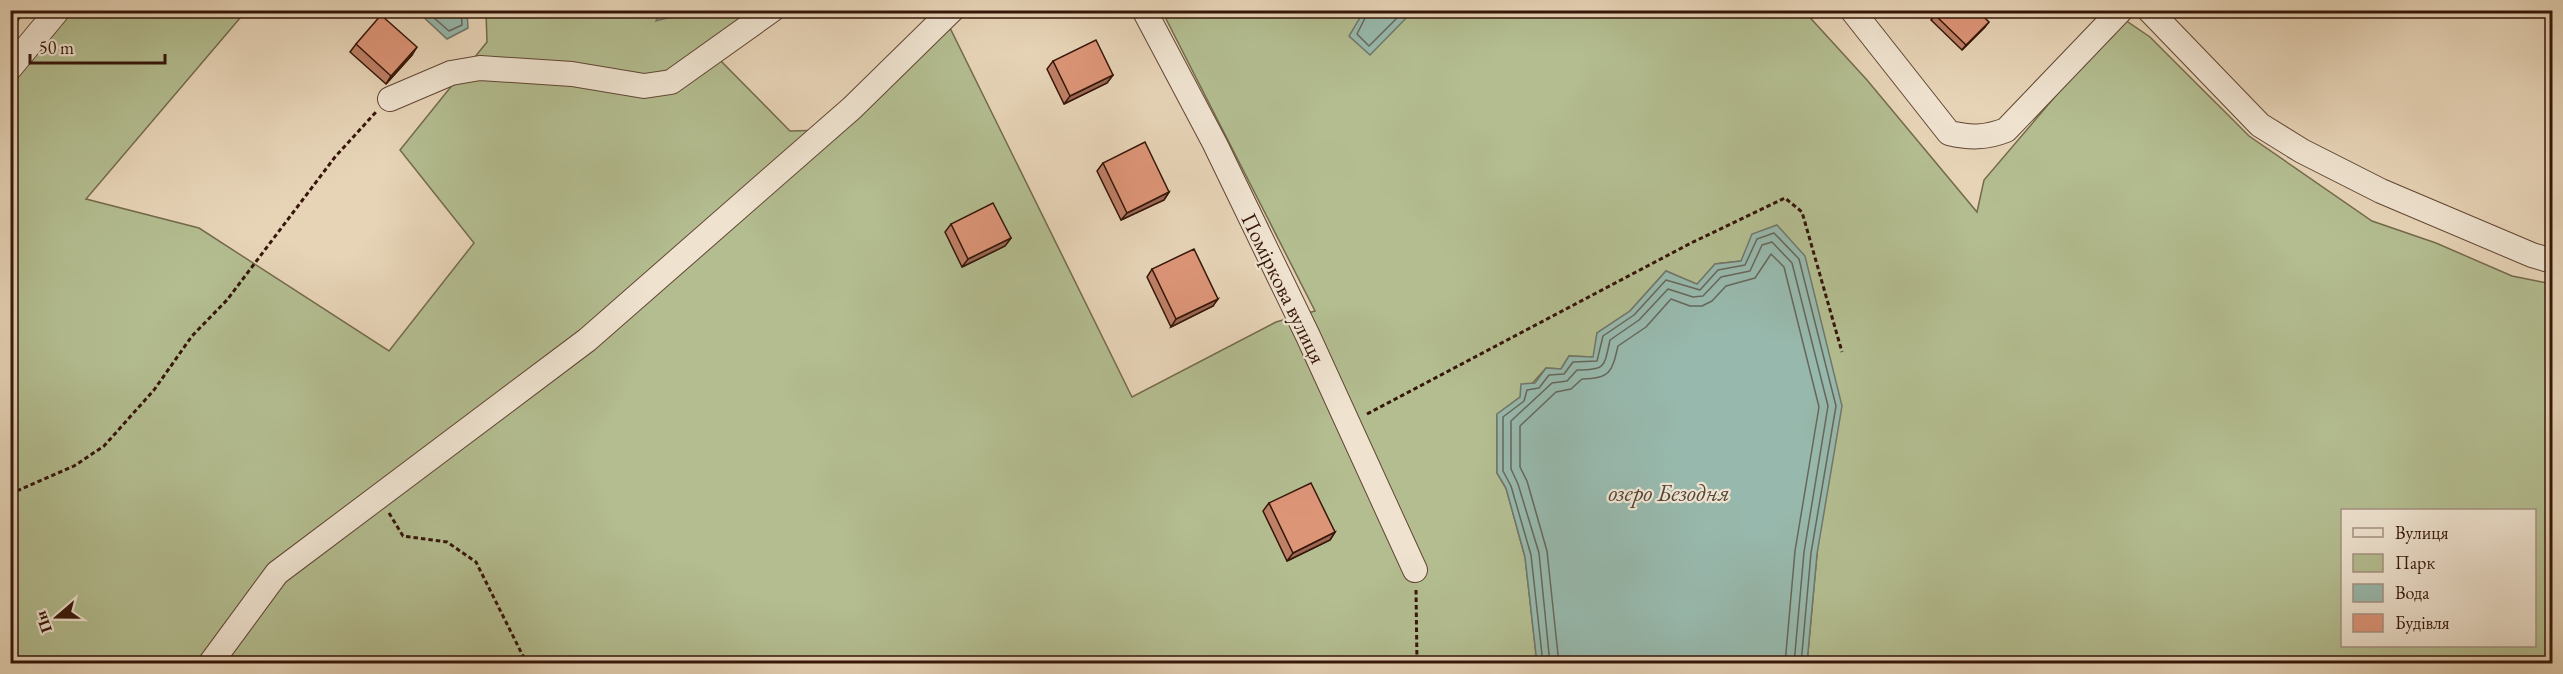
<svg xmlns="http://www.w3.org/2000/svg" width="2563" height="674" font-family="'EB Garamond',serif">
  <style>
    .green { fill: #b3bd90; stroke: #746a4c; stroke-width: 1.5; fill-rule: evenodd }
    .water { fill: #97b8ac; stroke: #70776b; stroke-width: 1.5 }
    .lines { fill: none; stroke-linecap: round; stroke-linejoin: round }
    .shore { stroke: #66675a; stroke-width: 1.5 }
    .minor-casing { stroke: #624634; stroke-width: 26 }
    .path { stroke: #361609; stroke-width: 3; stroke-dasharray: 4.5 3; stroke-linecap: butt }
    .minor { stroke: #efe3d0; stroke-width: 24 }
    .wall { fill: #be8067; stroke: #361609; stroke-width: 1.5 }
    .shaded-wall { fill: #9b6854; stroke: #361609; stroke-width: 1.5 }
    .building { fill: #dd9578; stroke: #361609; stroke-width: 1.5 }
    .labels { text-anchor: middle; stroke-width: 4.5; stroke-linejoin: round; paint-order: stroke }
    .street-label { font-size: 22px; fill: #361609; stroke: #efe3d0 }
    .water-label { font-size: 24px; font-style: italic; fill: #53473a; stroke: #efe3d0 }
  </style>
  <rect width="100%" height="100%" fill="#e7d4b7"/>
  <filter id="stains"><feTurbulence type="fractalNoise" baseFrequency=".00333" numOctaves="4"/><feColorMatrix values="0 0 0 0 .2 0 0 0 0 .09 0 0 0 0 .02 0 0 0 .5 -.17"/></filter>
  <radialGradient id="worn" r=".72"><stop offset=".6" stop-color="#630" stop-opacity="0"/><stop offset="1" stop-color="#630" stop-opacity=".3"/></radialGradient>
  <path class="green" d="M68,11H246L86,199L199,228L389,351L474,243L400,150L487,42L486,11H765L719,59L790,131L827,130L950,28L1132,397L1276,322L1315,311L1162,11H1804L1867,80L1977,212L1984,180L2122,18L2150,37L2249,136L2372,221L2436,243L2512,276L2552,284V663H1807L1817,554L1741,261L1715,264L1697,285L1666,271L1630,311L1597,333L1594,357L1569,356L1561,369L1546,368L1520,397L1497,415V473L1506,488L1525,557L1537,663H11L10,84ZM2342,510H2534V646H2342Z"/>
  <g class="water">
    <polygon points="417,11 467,11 468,28 447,39"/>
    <polygon points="660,11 660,10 693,11 656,21"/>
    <polygon points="1364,11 1364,10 1413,11 1370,55 1349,36"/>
    <polygon points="1777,225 1805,256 1842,406 1817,554 1807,663 1537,663 1525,557 1506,488 1497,473 1497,414 1520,397 1521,384 1535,383 1546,368 1561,369 1569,356 1593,357 1597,333 1630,311 1666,271 1697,284 1715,264 1741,261 1752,234"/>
  </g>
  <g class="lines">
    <g class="shore">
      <polyline points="425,10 449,31 462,25 461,10"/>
      <polyline points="1369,10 1357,34 1369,46 1405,10"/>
      <polyline points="1543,664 1531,555 1511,486 1503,471 1503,417 1524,401 1527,390 1539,388 1549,375 1564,374 1573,362 1597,361 1603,336 1634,315 1666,280 1700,290 1718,270 1745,265 1757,239 1774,233 1799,259 1836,406 1811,553 1801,664"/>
      <path d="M1550,664L1539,553L1518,484L1511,469V421L1552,383L1567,381L1577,370C1606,370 1604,367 1610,340L1639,320L1668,289L1693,297L1703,296L1721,277L1750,271L1762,245L1772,242L1792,263L1828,406L1804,552L1794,664"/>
      <path d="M1559,664L1547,551L1527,481L1520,467V426L1556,392L1571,389L1582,379C1611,379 1612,371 1618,346L1646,327L1671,299L1690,306H1702L1712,301L1726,286L1755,278L1771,254L1784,267L1819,407L1795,551L1785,664"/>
    </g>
    <g class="minor-casing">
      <g id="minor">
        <polyline points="1144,10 1215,144 1308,336 1415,570"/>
        <path d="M1852,10L1949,133C1970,138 1986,138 2006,130L2121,10"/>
        <polyline points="2149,10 2260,125 2302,151 2381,191 2532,255 2552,261"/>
        <polyline points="10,68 58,10"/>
        <polyline points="390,99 451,73 480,68 572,74 644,86 671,82 772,10"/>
        <polyline points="210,664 277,573 587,340 852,108 952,10"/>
      </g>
    </g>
    <g class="path">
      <polyline points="1367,414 1691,243 1785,198 1802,212 1842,352"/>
      <polyline points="10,494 74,466 104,446 154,390 192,336 227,300 335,157 376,112"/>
      <polyline points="389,513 403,536 447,542 476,562 527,664"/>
      <polyline points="1416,590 1417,664"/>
    </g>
    <use href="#minor" class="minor"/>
  </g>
  <g class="wall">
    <polygon points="1935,15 1985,27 1962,50 1931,20"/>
    <polygon points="356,44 412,55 386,84 350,52"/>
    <polygon points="1053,61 1113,75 1107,83 1064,104 1047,69"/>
    <polygon points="1103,163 1169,192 1164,200 1121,220 1097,171"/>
    <polygon points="951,224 1011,238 1005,246 962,267 945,232"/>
    <polygon points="1152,269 1213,306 1171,327 1147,277"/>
    <polygon points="1269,503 1335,532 1330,540 1287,561 1263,511"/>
  </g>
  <g class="shaded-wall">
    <polygon points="1989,22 1985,27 1962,50 1966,45"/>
    <polygon points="417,47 412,55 386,84 391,76"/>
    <polygon points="1113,75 1107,83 1064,104 1070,96"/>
    <polygon points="1169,192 1164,200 1121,220 1127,213"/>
    <polygon points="1011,238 1005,246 962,267 968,259"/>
    <polygon points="1218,299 1213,306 1171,327 1176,319"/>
    <polygon points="1335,532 1330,540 1287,561 1293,553"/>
  </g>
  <g class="building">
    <polygon points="10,10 26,10 11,29 10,28"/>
    <polygon points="1939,10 1977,10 1989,22 1966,45 1935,15"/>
    <polygon points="381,15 417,47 391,76 356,44"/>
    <polygon points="1096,40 1113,75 1070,96 1053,61"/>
    <polygon points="1145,142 1169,192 1127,213 1103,163"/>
    <polygon points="993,203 1011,238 968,259 951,224"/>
    <polygon points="1194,249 1218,299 1176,319 1152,269"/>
    <polygon points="1311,483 1335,532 1293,553 1269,503"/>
  </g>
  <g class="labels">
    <g class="street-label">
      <text transform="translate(1284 288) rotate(64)" y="8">Поміркова вулиця</text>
    </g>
    <g class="water-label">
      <text x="1669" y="501">озеро Безодня</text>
    </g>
  </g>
  <rect width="2563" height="674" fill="none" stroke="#e7d4b7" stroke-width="36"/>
  <rect x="12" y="12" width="2539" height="650" fill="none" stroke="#361609" stroke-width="3"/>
  <rect x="18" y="18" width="2527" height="638" fill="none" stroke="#361609" stroke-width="1.5"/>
  <rect x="2341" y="509" width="195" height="138" fill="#efe3d0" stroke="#a59180" stroke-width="1.5"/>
  <rect x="2353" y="528" width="30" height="9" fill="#efe3d0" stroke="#a59180" stroke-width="1.5"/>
  <text x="2395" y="539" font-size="18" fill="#361609">Вулиця</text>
  <rect x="2353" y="554" width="30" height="18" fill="#b3bd90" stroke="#a59180" stroke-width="1.5"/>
  <text x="2395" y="569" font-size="18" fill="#361609">Парк</text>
  <rect x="2353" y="584" width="30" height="18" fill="#97b8ac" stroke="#a59180" stroke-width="1.5"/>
  <text x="2395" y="599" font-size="18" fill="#361609">Вода</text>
  <rect x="2353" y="614" width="30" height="18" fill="#dd9578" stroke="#a59180" stroke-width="1.5"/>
  <text x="2395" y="629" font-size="18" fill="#361609">Будівля</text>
  <g transform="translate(57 617) rotate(250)" stroke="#efe3d0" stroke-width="4.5" paint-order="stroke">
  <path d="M0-4.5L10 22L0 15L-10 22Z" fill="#361609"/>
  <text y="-9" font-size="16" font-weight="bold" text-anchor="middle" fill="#361609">Пн</text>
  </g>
  <path d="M30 54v9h135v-9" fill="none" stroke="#361609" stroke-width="3"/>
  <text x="39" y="54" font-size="18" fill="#361609" stroke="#efe3d0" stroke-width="4.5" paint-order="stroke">50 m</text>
  <rect width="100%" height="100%" filter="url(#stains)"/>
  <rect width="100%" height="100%" fill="url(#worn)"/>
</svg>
